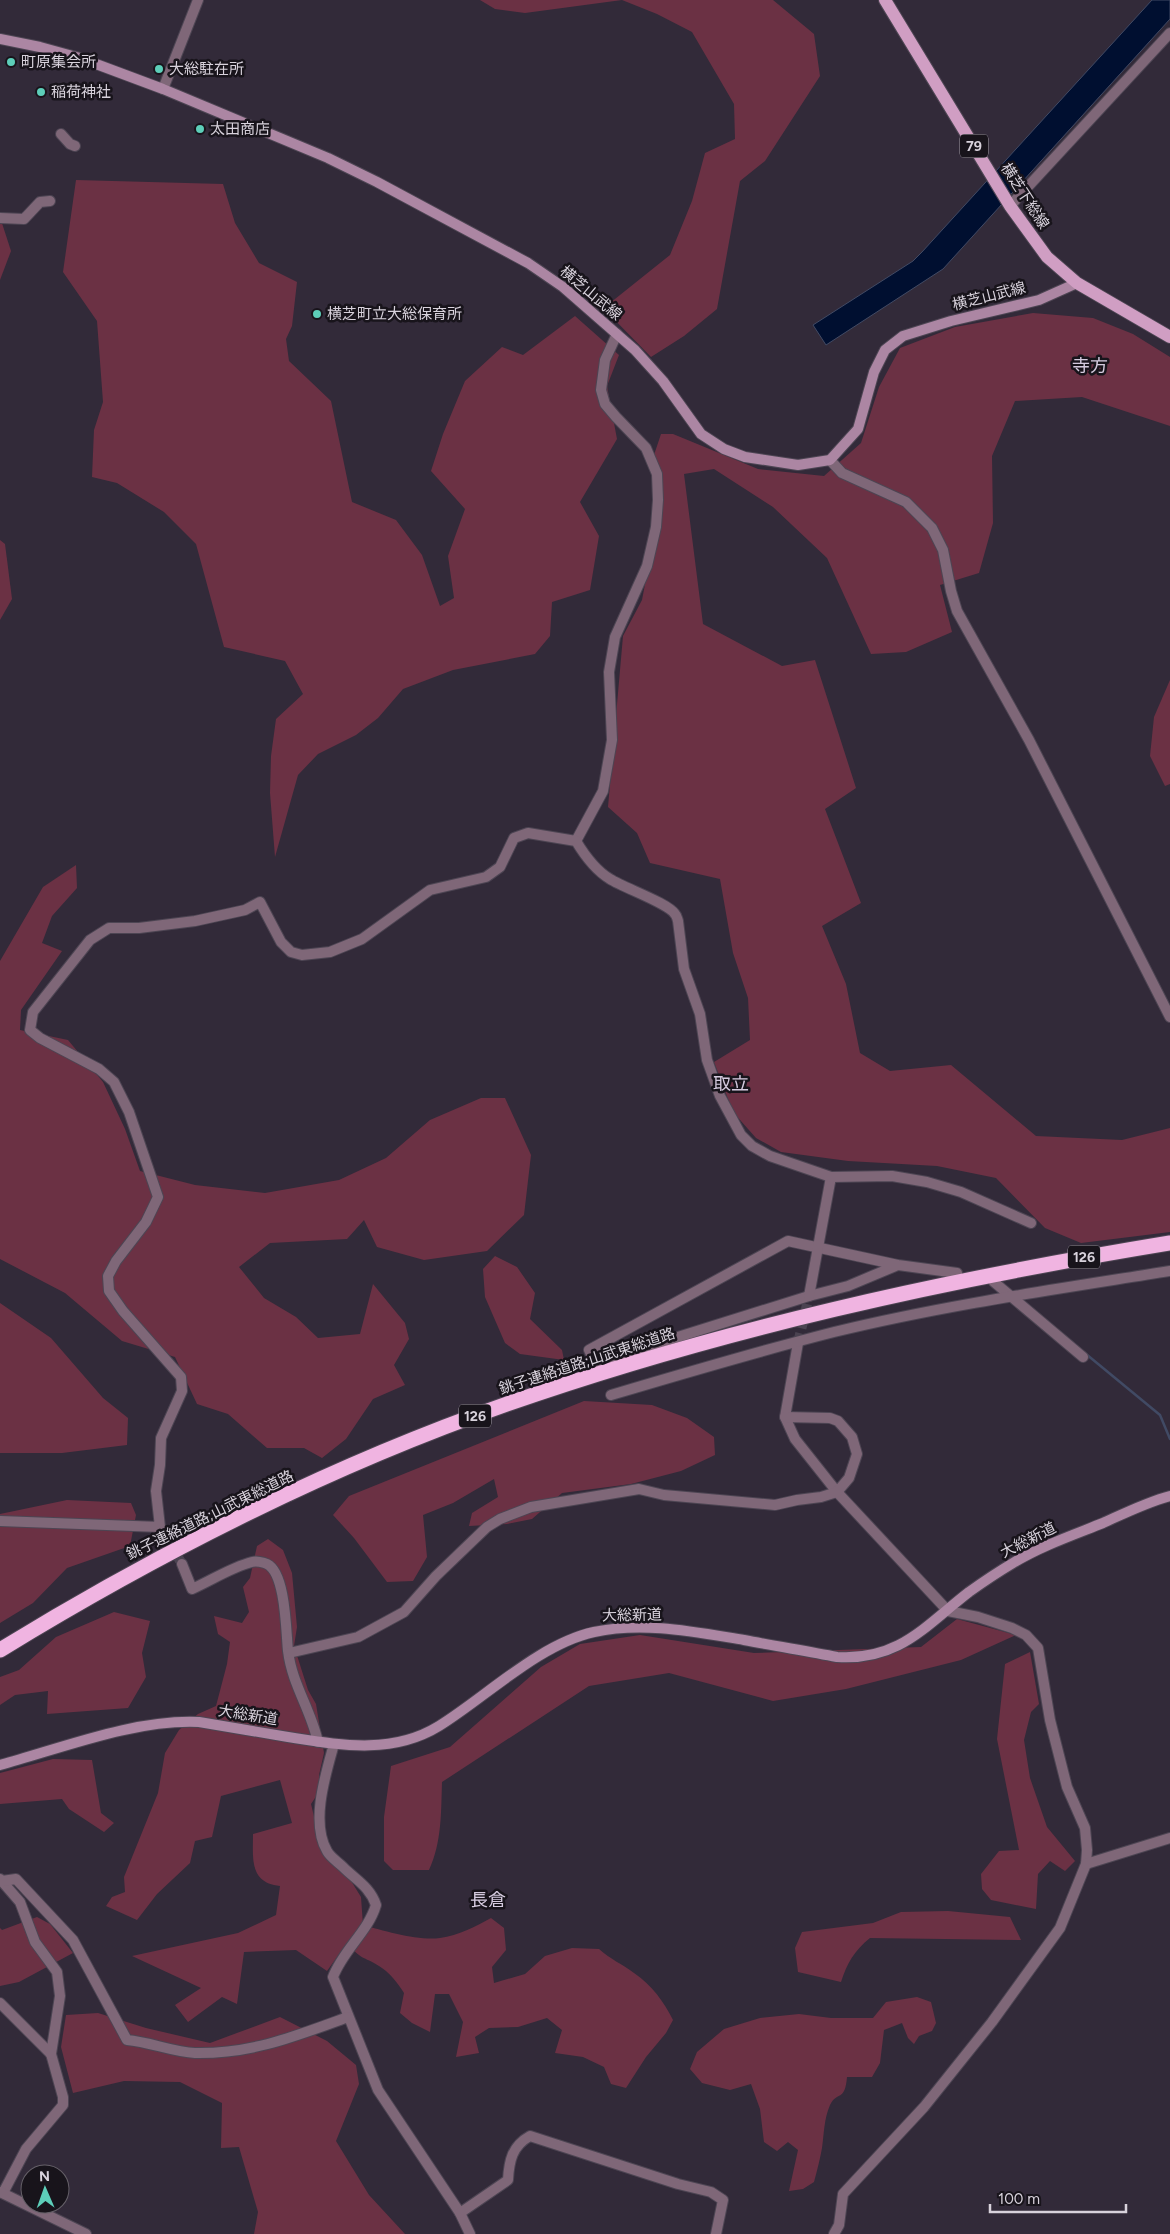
<svg xmlns="http://www.w3.org/2000/svg" width="1170" height="2234" font-family="Figtree,'Noto Sans JP',sans-serif">
  <style>
    .green { fill: #6b3144 }
    .water { fill: #000f30; stroke: #414a64 }
    .lines { fill: none; stroke-linecap: round; stroke-linejoin: round }
    .stream { stroke: #414a64; stroke-width: 2.5 }
    .street-tunnel { stroke: #4b4351; stroke-width: 10; stroke-dasharray: 10 5; stroke-linecap: butt }
    .street-casing { stroke: #4d4553; stroke-width: 12 }
    .secondary-casing { stroke: #4d4553; stroke-width: 12 }
    .primary-casing { stroke: #4d4553; stroke-width: 14 }
    .highway-casing { stroke: #4d4553; stroke-width: 17 }
    .street { stroke: #7f6778; stroke-width: 10 }
    .secondary { stroke: #ac86a3; stroke-width: 10 }
    .primary { stroke: #d09ec3; stroke-width: 12 }
    .highway { stroke: #f0b4e1; stroke-width: 15 }
    .poi-dot { fill: #5dceb9; stroke: #18141b; stroke-width: 2 }
    .labels { text-anchor: middle; stroke-width: 5; stroke-linejoin: round; paint-order: stroke }
    .shield { fill: #18141b; stroke: #9e99a2; stroke-width: 1 }
    .shield-label { font-size: 14px; font-weight: bold; fill: #d8d2dc }
    .poi-label { font-size: 15px; fill: #d8d2dc; stroke: #18141b; text-anchor: start }
    .street-label { font-size: 15px; fill: #d8d2dc; stroke: #18141b }
    .quarter-label { font-size: 18px; fill: #d4cade; stroke: #18141b }
  </style>
  <rect width="100%" height="100%" fill="#322a39"/>
  <g class="green">
    <polygon points="480,0 773,0 814,34 820,76 765,161 740,181 717,309 684,336 651,357 607,312 610,303 670,255 692,201 705,153 735,139 734,104 692,32 657,14 622,0 525,13 495,9"/>
    <polygon points="76,180 223,184 235,223 259,263 297,282 292,326 286,339 289,361 331,401 352,502 396,520 422,555 440,606 454,598 448,556 465,509 431,471 443,434 465,381 502,347 523,355 575,316 619,355 607,386 617,439 580,502 599,536 590,590 552,602 550,636 535,654 453,670 403,689 378,718 356,735 318,754 298,775 275,857 270,793 271,756 276,719 303,694 285,661 224,647 196,544 164,512 117,483 92,477 94,430 103,402 97,321 63,272"/>
    <polygon points="0,217 11,251 0,280"/>
    <polygon points="1033,313 1093,318 1133,334 1170,357 1170,426 1082,397 1015,401 992,456 993,523 979,573 940,585 952,632 906,652 871,654 827,558 773,507 714,469 684,474 703,624 782,666 815,660 856,788 825,809 861,903 822,926 846,984 860,1053 890,1071 951,1065 1036,1136 1122,1140 1170,1128 1170,1232 1081,1243 1045,1228 996,1178 937,1166 848,1161 781,1152 756,1138 733,1112 714,1062 750,1040 748,998 733,953 720,879 650,863 637,833 608,807 623,636 642,600 656,527 652,461 661,434 673,434 758,469 824,476 861,443 879,387 900,348 955,327"/>
    <polygon points="0,540 5,544 12,599 0,620"/>
    <polygon points="1170,680 1170,784 1165,786 1150,756 1154,717"/>
    <polygon points="76,865 77,888 52,916 42,943 62,951 21,1010 20,1030 68,1040 103,1082 125,1129 140,1171 195,1185 265,1193 339,1180 386,1158 430,1120 481,1098 505,1098 531,1155 524,1215 487,1251 424,1260 377,1247 364,1220 347,1239 270,1243 239,1267 264,1298 296,1317 318,1338 360,1334 373,1284 405,1323 409,1339 394,1365 405,1385 373,1399 346,1439 322,1458 304,1448 267,1448 228,1414 197,1404 175,1357 122,1341 65,1293 0,1259 0,961 43,887"/>
    <polygon points="495,1256 517,1267 535,1293 530,1319 562,1350 564,1360 520,1354 505,1343 485,1297 483,1269"/>
    <polygon points="0,1303 51,1338 103,1398 128,1418 127,1445 62,1453 0,1453"/>
    <polygon points="584,1401 652,1405 687,1418 714,1437 715,1455 681,1471 631,1484 562,1493 532,1519 507,1524 469,1526 472,1513 498,1497 494,1479 453,1503 423,1515 427,1557 413,1581 387,1582 354,1538 333,1515 349,1496"/>
    <polygon points="67,1500 131,1503 136,1515 130,1546 67,1568 33,1603 0,1623 0,1514"/>
    <path d="M268,1539L283,1550L292,1573L297,1627L294,1646L308,1690L316,1704L324,1753L319,1775L321,1789L311,1804L323,1854L348,1876L361,1897L363,1925C384,1931 419,1941 440,1938C459,1935 475,1927 491,1918L504,1928L506,1950L492,1967L494,1983L525,1974L545,1956L572,1948L599,1949C610,1959 622,1964 634,1973C652,1985 664,2002 673,2020L666,2033L646,2057L626,2088L611,2084L604,2067L583,2057L555,2053L562,2030L547,2018L518,2027L489,2028L475,2037L479,2053L456,2057L463,2022L449,1994H435L430,2032L412,2023L400,2013L404,1993C398,1983 389,1972 379,1966C363,1956 361,1960 347,1943L327,1971L296,1950L244,1952L237,2004L222,1997L188,2022L175,2005L201,1988L132,1956L238,1933L276,1915L280,1886C249,1883 253,1858 253,1834L292,1823L280,1780L221,1796L212,1837L195,1841L190,1863L157,1894L137,1920L106,1906L112,1897L125,1892L124,1877L158,1793L165,1753L179,1730L198,1714L216,1706L227,1664L230,1642L218,1634L214,1616L242,1623L249,1612L243,1587L250,1578L257,1546Z"/>
    <polygon points="114,1612 150,1621 142,1653 146,1677 128,1708 47,1714 48,1691 15,1695 0,1705 0,1677 19,1670 56,1637"/>
    <path d="M957,1619L1016,1635L961,1660L846,1689L773,1701L669,1673L589,1686L442,1782C441,1812 442,1842 429,1870H393L384,1861V1817L391,1766L450,1747L541,1667L580,1644L640,1635L754,1653L921,1647Z"/>
    <polygon points="1030,1652 1039,1704 1031,1712 1024,1740 1030,1778 1047,1827 1075,1861 1065,1871 1050,1861 1038,1874 1036,1909 991,1900 982,1889 981,1874 999,1851 1019,1850 997,1739 1005,1664"/>
    <polygon points="53,1759 92,1760 101,1813 114,1823 104,1832 69,1809 62,1799 0,1804 0,1773"/>
    <path d="M948,1911L1010,1917L1021,1940L870,1938C854,1951 847,1963 841,1982L798,1972L795,1948L802,1932L873,1923L901,1912Z"/>
    <polygon points="37,1917 50,1924 73,1953 19,1982 0,1986 0,1928 2,1930"/>
    <path d="M917,1997L931,2002L936,2023L932,2031L919,2036L914,2044L908,2038L902,2023L884,2030L880,2063L872,2077H847C845,2102 837,2091 830,2105C824,2119 824,2133 822,2148C820,2159 817,2171 814,2182L803,2189L789,2191L798,2150L788,2142L777,2151L764,2142L760,2109L751,2084L730,2090L702,2083L690,2069L697,2052L724,2029L760,2018L799,2014L831,2018H873L886,2002Z"/>
    <polygon points="98,2013 146,2028 210,2043 280,2017 327,2041 356,2065 359,2084 336,2141 369,2195 405,2234 254,2234 258,2212 239,2147 221,2148 222,2103 180,2082 124,2081 73,2093 61,2047 66,2015"/>
  </g>
  <polygon class="water" points="1152,0 1170,0 1170,19 943,269 826,345 813,325 913,261 922,252"/>
  <g class="lines">
    <polyline class="stream" points="1086,1354 1160,1415 1170,1439"/>
    <g class="street-tunnel">
      <polyline points="798,1343 809,1296"/>
      <polyline points="160,1527 182,1564"/>
    </g>
    <g class="street-casing">
      <g id="street">
        <polyline points="163,89 198,0"/>
        <polyline points="61,134 70,144 75,146"/>
        <polyline points="1010,206 1170,33"/>
        <polyline points="0,218 24,219 40,202 50,201"/>
        <polyline points="830,460 842,473 906,502 932,528 943,550 951,591 957,611 1029,740 1170,1017"/>
        <polyline points="576,841 603,791 612,740 609,672 615,637 647,566 656,527 658,500 657,474 646,448 616,417 605,404 601,390 605,360 617,334"/>
        <polyline points="898,1265 848,1286 809,1296 595,1363 589,1350 788,1241 898,1265 957,1273"/>
        <polyline points="994,1282 1083,1357"/>
        <polyline points="809,1296 831,1177"/>
        <polyline points="798,1343 785,1417 795,1439 837,1492 948,1611 978,1617 1012,1628 1026,1635 1038,1648 1050,1720 1067,1787 1085,1828 1087,1850 1086,1864 1060,1928 992,2022 924,2107 843,2194 839,2225 834,2234"/>
        <path d="M611,1395C685,1373 759,1351 834,1332C945,1305 1058,1289 1170,1271"/>
        <path d="M0,1521L160,1527L156,1491L160,1465L161,1438L182,1391L181,1377L123,1311L109,1291L108,1276L116,1261L146,1222L158,1197L129,1112L114,1082L99,1069L40,1038L30,1030L33,1012L90,940L109,928H139L195,921L245,910L260,902L281,942L291,952L302,955L330,952L362,939L430,890L486,877L500,867L514,838L528,833L576,841C585,856 595,870 610,879C624,888 668,903 675,914C677,916 677,918 678,921L684,969L700,1014L707,1060L720,1096L741,1135L752,1146L770,1156L831,1177L892,1176L927,1182L961,1192L1031,1223"/>
        <path d="M182,1564L192,1589C212,1580 232,1567 252,1562C256,1561 263,1562 267,1564C286,1573 286,1633 288,1651C292,1684 311,1710 318,1742"/>
        <polyline points="289,1653 358,1637 404,1612 436,1576 487,1527 500,1519 531,1507 639,1489 664,1495 775,1505 797,1500 821,1497 837,1492 849,1478 857,1454 852,1437 838,1421 830,1418 785,1417"/>
        <path d="M334,1744C326,1773 310,1822 327,1851C330,1857 338,1862 343,1867C356,1880 370,1887 376,1905C368,1932 343,1950 333,1977L378,2090L460,2213L470,2234"/>
        <polyline points="1086,1864 1170,1838"/>
        <polyline points="0,1879 20,1902 35,1942 57,1972 60,1996 51,2054 63,2097 63,2105 26,2149 3,2193"/>
        <path d="M2,1881L16,1879L73,1940L127,2040C150,2042 173,2052 195,2053C252,2054 296,2036 348,2017"/>
        <polyline points="0,2003 51,2054"/>
        <polyline points="0,2192 86,2234"/>
        <path d="M460,2213L508,2180C509,2161 512,2146 530,2136L678,2184L711,2192L723,2200L716,2234"/>
      </g>
    </g>
    <g class="secondary-casing">
      <g id="secondary">
        <polyline points="0,39 40,47 80,58 163,89 328,158 377,182 528,263 563,287 635,350 663,381 701,434 724,449 745,457 798,465 830,460 858,429 874,372 885,350 903,336 951,321 1039,300 1077,283"/>
        <path d="M0,1765C62,1748 135,1719 199,1722C229,1727 258,1732 288,1737C340,1745 392,1755 439,1726C486,1697 539,1644 594,1632C643,1621 695,1632 744,1640C775,1646 806,1651 837,1657C899,1661 925,1626 969,1592C983,1582 998,1572 1013,1563C1041,1546 1073,1535 1103,1523C1125,1513 1147,1502 1170,1496"/>
      </g>
    </g>
    <g class="primary-casing">
      <polyline id="primary" points="885,0 1010,206 1047,257 1077,283 1170,337"/>
    </g>
    <g class="highway-casing">
      <path id="highway" d="M0,1650C160,1552 330,1466 507,1404C722,1329 945,1280 1170,1243"/>
    </g>
    <use href="#street" class="street"/>
    <use href="#secondary" class="secondary"/>
    <use href="#primary" class="primary"/>
    <use href="#highway" class="highway"/>
  </g>
  <g class="poi-dot">
    <circle cx="11" cy="62" r="5"/>
    <circle cx="159" cy="69" r="5"/>
    <circle cx="41" cy="92" r="5"/>
    <circle cx="200" cy="129" r="5"/>
    <circle cx="317" cy="314" r="5"/>
  </g>
  <g class="labels">
    <g class="shield">
      <rect x="960" y="134.5" width="28" height="23" rx="4"/>
      <rect x="1068" y="1245.5" width="32" height="23" rx="4"/>
      <rect x="459" y="1404.5" width="32" height="23" rx="4"/>
    </g>
    <g class="shield-label">
      <text x="974" y="151">79</text>
      <text x="1084" y="1262">126</text>
      <text x="475" y="1421">126</text>
    </g>
    <g class="poi-label">
      <text x="21" y="67">町原集会所</text>
      <text x="169" y="74">大総駐在所</text>
      <text x="51" y="97">稲荷神社</text>
      <text x="210" y="134">太田商店</text>
      <text x="327" y="319">横芝町立大総保育所</text>
    </g>
    <g class="street-label">
      <text transform="translate(1025 196) rotate(57)" y="5">横芝下総線</text>
      <text transform="translate(591 293) rotate(40)" y="5">横芝山武線</text>
      <text transform="translate(989 296) rotate(-14)" y="5">横芝山武線</text>
      <text transform="translate(587 1361) rotate(-18)" y="5">銚子連絡道路;山武東総道路</text>
      <text transform="translate(210 1515) rotate(-26)" y="5">銚子連絡道路;山武東総道路</text>
      <text transform="translate(1028 1540) rotate(-27)" y="5">大総新道</text>
      <text transform="translate(632 1615) rotate(-1)" y="5">大総新道</text>
      <text transform="translate(248 1715) rotate(9)" y="5">大総新道</text>
    </g>
    <g class="quarter-label">
      <text x="1090" y="372">寺方</text>
      <text x="731" y="1090">取立</text>
      <text x="488" y="1906">長倉</text>
    </g>
  </g>
  <g transform="translate(45 2189) rotate(358)"><circle r="24" fill="#18141b" stroke="#656068"/>
  <path d="M0-4L9 19L0 12L-9 19Z" fill="#5dceb9"/>
  <text y="-8" font-size="14" font-weight="bold" text-anchor="middle" fill="#d8d2dc">N</text>
  </g>
  <path d="M990 2204v8h136v-8" fill="none" stroke="#d8d2dc" stroke-width="2.5"/>
  <text x="998" y="2204" font-size="15" fill="#d8d2dc" stroke="#18141b" stroke-width="4" paint-order="stroke">100 m</text>
</svg>
